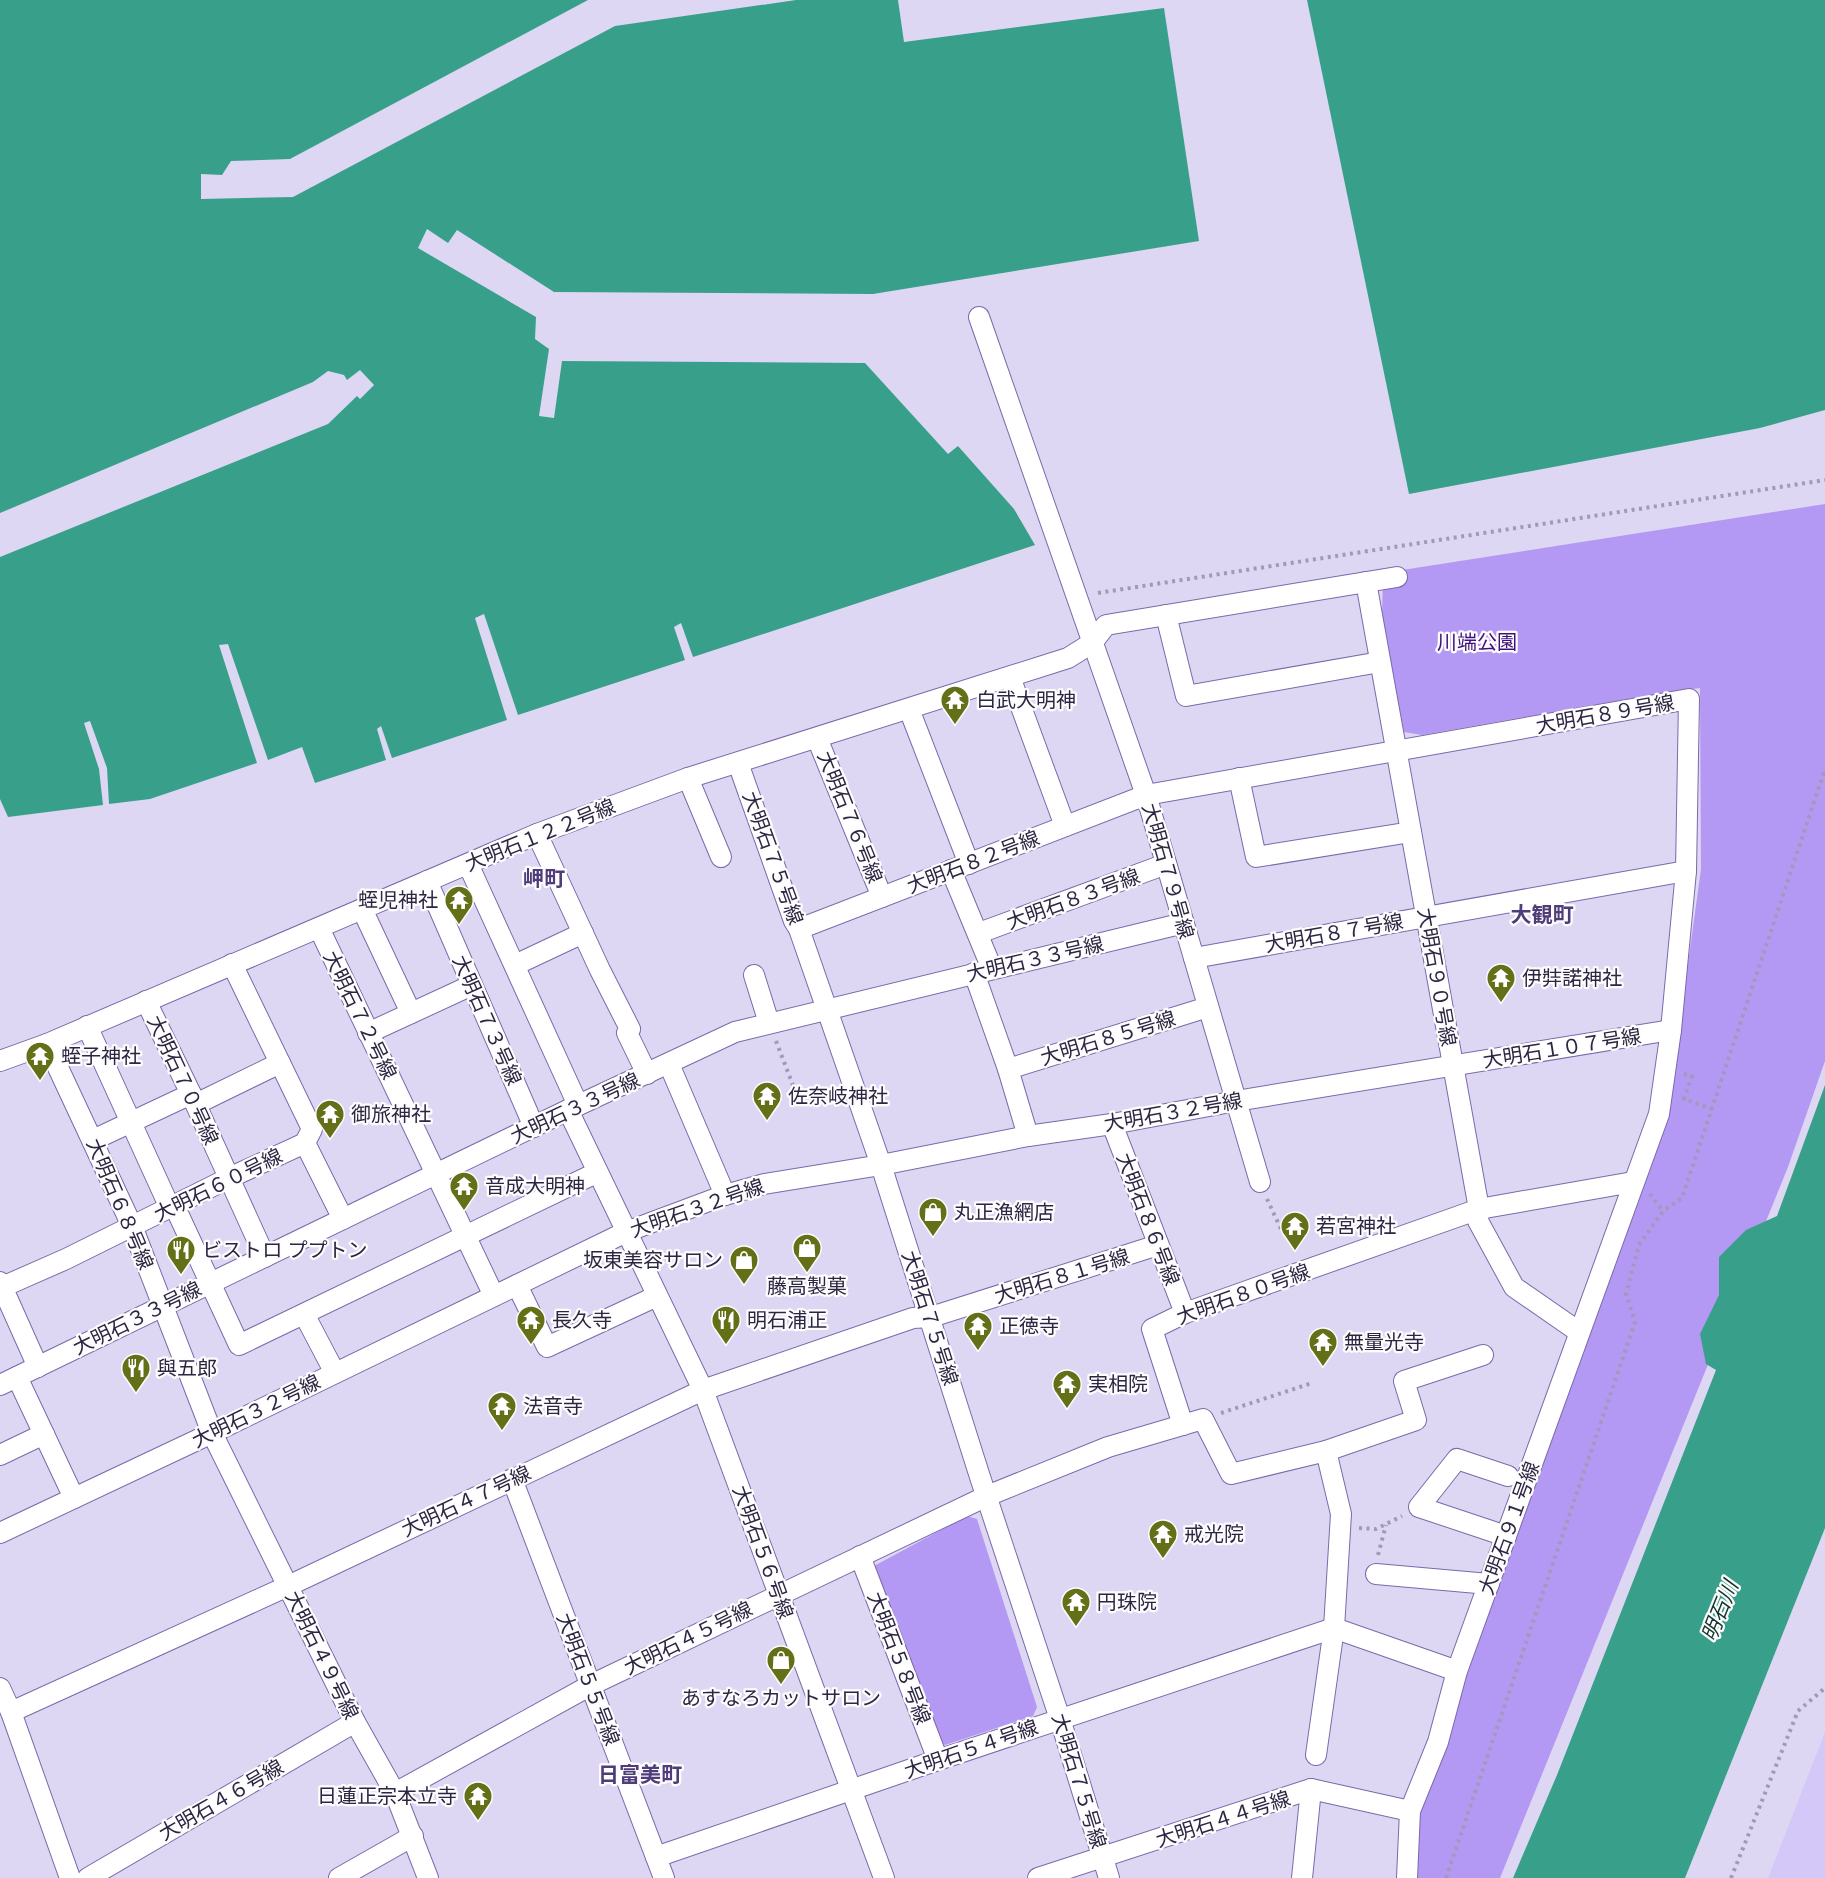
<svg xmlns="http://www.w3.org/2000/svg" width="1825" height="1878" font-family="Inter,'Noto Sans JP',sans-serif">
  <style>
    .built { fill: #d4c8f8 }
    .green { fill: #b399f4 }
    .water { fill: #38a08a }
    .pier { fill: #ded7f4 }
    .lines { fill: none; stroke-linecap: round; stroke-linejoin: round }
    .minor-casing { stroke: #7b69aa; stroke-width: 22 }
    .path { stroke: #a199b6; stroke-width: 4; stroke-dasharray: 3 4.5; stroke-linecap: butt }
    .minor { stroke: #fff; stroke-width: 20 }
    .labels { text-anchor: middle; stroke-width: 4.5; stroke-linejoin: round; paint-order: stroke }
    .park-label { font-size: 20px; fill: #40117a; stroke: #fdfdfd }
    .poi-label { font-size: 20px; fill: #2d2541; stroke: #fdfdfd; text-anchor: start }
    .street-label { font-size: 20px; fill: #2d2541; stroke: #fdfdfd }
    .neighbourhood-label { font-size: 21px; font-weight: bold; fill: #503c7a; stroke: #fdfdfd }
    .water-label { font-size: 21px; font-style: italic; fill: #16352e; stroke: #fdfdfd }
  </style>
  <rect width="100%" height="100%" fill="#ded7f4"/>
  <polygon class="built" points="1825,1732 1825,1878 1768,1878"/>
  <g class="green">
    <polygon points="1825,504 1825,1061 1788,1167 1500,1878 1416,1878 1418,1811 1679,1029 1701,869 1700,688 1662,693 1422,735 1404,732 1382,618 1383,573"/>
    <polygon points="967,1516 977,1519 1037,1707 1033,1716 945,1745 939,1741 874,1566"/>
  </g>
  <g class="water">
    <polygon points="0,0 588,0 290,159 231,161 222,175 201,174 201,199 293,197 615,26 796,0 898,0 904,42 1164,8 1199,241 873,294 554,292 457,230 448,243 427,229 418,248 536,317 535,339 549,349 539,416 554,418 562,361 865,363 948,454 958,446 1014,509 1035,545 693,657 681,623 674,627 685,660 518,715 484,614 475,618 507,720 392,758 381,726 377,729 386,760 315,783 302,747 268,760 228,644 219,645 257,763 150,799 109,804 107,768 90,721 84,723 99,769 103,805 8,817 0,799"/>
    <polygon points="1307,0 1825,0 1825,410 1760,428 1409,494"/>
    <polygon points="1825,1085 1825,1528 1685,1878 1513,1878 1557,1775 1716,1370 1706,1364 1700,1334 1719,1295 1719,1257 1746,1230 1777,1216"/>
  </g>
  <polygon class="pier" points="360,370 374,385 360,399 357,396 328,424 0,557 0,513 313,382 328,371 344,375 347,380"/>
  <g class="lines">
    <g class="minor-casing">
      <g id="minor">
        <polyline points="979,317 1146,795 1260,1182"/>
        <polyline points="1366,582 1479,1209 1478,1221 1514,1287 1579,1332"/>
        <polyline points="1166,615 1186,696 1380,662"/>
        <polyline points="1010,677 1065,826"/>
        <polyline points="909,709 969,864"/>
        <polyline points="817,738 882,897"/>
        <polyline points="738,763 794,921 799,929 881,1165 980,1477 1060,1719 1109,1878"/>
        <polyline points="688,778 721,857"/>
        <polyline points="1239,778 1256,857 1411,832"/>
        <polyline points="537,834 600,970 630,1029 627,1033 647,1074"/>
        <polyline points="468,864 578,1105"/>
        <polyline points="951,870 992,969"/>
        <polyline points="427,881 534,1127"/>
        <polyline points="362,909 411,1013"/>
        <polyline points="319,928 494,1296"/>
        <polyline points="799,929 1146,795 1689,699 1686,871 1671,1030 1659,1114 1457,1671 1438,1742 1410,1811 1407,1878"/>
        <polyline points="979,933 1166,864"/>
        <polyline points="1194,958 1686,871"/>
        <polyline points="232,964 312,1129 305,1143 343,1219"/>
        <polyline points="515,965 583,933"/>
        <polyline points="974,973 1008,1069 1028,1136"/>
        <polyline points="754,975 769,1023"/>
        <polyline points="146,1001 191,1094 265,1257"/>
        <polyline points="87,1026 170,1208"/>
        <polyline points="368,1033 472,985"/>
        <polyline points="47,1044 132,1226 212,1433 355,1722 395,1793 428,1878"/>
        <polyline points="0,1061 47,1044 537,834 688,778 1068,658 1092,643 1106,625 1397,577"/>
        <polyline points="669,1064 725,1195"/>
        <polyline points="1008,1069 1208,1007"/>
        <polyline points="196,1104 280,1063"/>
        <polyline points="568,1110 703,1390 884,1878"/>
        <polyline points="1112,1124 1185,1313"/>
        <polyline points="93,1140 191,1094"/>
        <polyline points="174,1205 239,1345 596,1173"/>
        <polyline points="0,1282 38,1367"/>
        <polyline points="517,1285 547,1347 657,1296"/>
        <polyline points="0,1288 66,1259 229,1178 305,1143"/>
        <polyline points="304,1314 335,1373"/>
        <polyline points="17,1377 74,1498"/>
        <polyline points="0,1385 568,1110 735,1032 1184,923"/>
        <polyline points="1183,1425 1152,1329 1185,1313 1479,1209 1633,1182"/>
        <polyline points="0,1455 44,1434"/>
        <polyline points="512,1479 664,1878"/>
        <polyline points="0,1533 212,1433 626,1232 725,1195 764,1184 881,1165 1028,1136 1112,1124 1236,1101 1671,1030"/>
        <polyline points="1506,1536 1419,1507 1457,1459 1508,1476"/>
        <polyline points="860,1556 938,1760"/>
        <polyline points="1376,1574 1489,1584"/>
        <polyline points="0,1688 11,1712 70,1878"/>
        <polyline points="11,1712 288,1586 703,1390 913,1318 931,1317 1158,1245"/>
        <polyline points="1316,1755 1334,1628 1341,1514 1326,1451"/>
        <polyline points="395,1793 591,1685 987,1496 1108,1447 1203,1419 1231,1474 1326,1451 1416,1420 1404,1381 1483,1355"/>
        <polyline points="656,1857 938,1760 1334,1628 1457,1671"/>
        <polyline points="88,1878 355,1722"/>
        <polyline points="339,1878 413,1836"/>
        <polyline points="1038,1878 1311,1789 1410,1811"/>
        <polyline points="1302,1878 1311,1789"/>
      </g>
    </g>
    <g class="path">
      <polyline points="1098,593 1825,480"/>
      <polyline points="776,1041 799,1101"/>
      <polyline points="1684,1074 1692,1076 1684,1099 1712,1109"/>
      <polyline points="1650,1194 1663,1211"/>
      <polyline points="1267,1199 1281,1229"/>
      <polyline points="1221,1413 1312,1383"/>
      <polyline points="1359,1528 1376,1529 1402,1516"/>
      <polyline points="1378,1555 1386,1525"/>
      <polyline points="1446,1878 1635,1322 1626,1294 1639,1245 1663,1211 1682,1198 1825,769"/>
      <polyline points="1731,1878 1798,1711 1825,1688"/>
    </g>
    <use href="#minor" class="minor"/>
  </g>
  <defs>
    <g id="temple-pin" transform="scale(1.5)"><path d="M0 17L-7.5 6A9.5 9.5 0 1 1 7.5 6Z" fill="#656f18" stroke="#fdfdfd"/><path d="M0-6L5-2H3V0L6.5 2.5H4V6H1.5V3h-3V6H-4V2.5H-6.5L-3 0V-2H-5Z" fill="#fff"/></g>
    <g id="shop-pin" transform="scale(1.5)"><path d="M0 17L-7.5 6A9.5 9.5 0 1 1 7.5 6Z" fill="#656f18" stroke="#fdfdfd"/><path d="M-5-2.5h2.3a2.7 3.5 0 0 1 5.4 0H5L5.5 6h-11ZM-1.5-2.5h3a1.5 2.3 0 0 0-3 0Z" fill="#fff"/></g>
    <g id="restaurant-pin" transform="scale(1.5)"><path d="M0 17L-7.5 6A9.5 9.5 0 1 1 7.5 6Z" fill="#656f18" stroke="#fdfdfd"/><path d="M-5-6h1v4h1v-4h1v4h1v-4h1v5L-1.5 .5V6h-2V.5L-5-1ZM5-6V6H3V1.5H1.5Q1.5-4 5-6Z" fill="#fff"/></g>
  </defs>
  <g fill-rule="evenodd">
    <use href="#temple-pin" x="955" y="700"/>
    <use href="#temple-pin" x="459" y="900"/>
    <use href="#temple-pin" x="1501" y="978"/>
    <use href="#temple-pin" x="40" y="1056"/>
    <use href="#temple-pin" x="767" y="1096"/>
    <use href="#temple-pin" x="330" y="1114"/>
    <use href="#temple-pin" x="464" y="1186"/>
    <use href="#shop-pin" x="933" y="1212"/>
    <use href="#temple-pin" x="1295" y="1226"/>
    <use href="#shop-pin" x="807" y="1248"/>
    <use href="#restaurant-pin" x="181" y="1250"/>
    <use href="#shop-pin" x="744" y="1260"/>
    <use href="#temple-pin" x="531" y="1320"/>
    <use href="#restaurant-pin" x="726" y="1320"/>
    <use href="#temple-pin" x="978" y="1326"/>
    <use href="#temple-pin" x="1323" y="1342"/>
    <use href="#restaurant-pin" x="136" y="1368"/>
    <use href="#temple-pin" x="1067" y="1384"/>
    <use href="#temple-pin" x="502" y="1406"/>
    <use href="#temple-pin" x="1163" y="1534"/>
    <use href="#temple-pin" x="1076" y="1602"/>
    <use href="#shop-pin" x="781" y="1660"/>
    <use href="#temple-pin" x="478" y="1796"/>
  </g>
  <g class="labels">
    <g class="park-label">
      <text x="1477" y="649">川端公園</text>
    </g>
    <g class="poi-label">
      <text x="976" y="707">白武大明神</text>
      <text x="438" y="907" text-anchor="end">蛭児神社</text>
      <text x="1522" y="985">伊弉諾神社</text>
      <text x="61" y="1063">蛭子神社</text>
      <text x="788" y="1103">佐奈岐神社</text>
      <text x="351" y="1121">御旅神社</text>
      <text x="485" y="1193">音成大明神</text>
      <text x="954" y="1219">丸正漁網店</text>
      <text x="1316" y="1233">若宮神社</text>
      <text x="202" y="1257">ビストロ ププトン</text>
      <text x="723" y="1267" text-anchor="end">坂東美容サロン</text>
      <text x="807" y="1293" text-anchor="middle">藤高製菓</text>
      <text x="552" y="1327">長久寺</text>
      <text x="747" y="1327">明石浦正</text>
      <text x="999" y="1333">正徳寺</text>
      <text x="1344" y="1349">無量光寺</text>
      <text x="157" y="1375">與五郎</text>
      <text x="1088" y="1391">実相院</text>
      <text x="523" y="1413">法音寺</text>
      <text x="1184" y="1541">戒光院</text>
      <text x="1097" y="1609">円珠院</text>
      <text x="781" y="1705" text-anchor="middle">あすなろカットサロン</text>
      <text x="457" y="1803" text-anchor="end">日蓮正宗本立寺</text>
    </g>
    <g class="street-label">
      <text transform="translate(1605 714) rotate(-10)" y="7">大明石８９号線</text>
      <text transform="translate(850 817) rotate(68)" y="7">大明石７６号線</text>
      <text transform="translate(540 835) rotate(-22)" y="7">大明石１２２号線</text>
      <text transform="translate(773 858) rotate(70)" y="7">大明石７５号線</text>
      <text transform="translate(973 862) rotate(-21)" y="7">大明石８２号線</text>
      <text transform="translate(1168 871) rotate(74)" y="7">大明石７９号線</text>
      <text transform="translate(1073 899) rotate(-20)" y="7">大明石８３号線</text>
      <text transform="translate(1334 933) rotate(-10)" y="7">大明石８７号線</text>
      <text transform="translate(1035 959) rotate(-13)" y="7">大明石３３号線</text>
      <text transform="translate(1437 977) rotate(80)" y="7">大明石９０号線</text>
      <text transform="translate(360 1015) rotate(64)" y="7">大明石７２号線</text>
      <text transform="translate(487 1020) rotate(66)" y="7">大明石７３号線</text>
      <text transform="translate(1108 1038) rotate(-17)" y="7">大明石８５号線</text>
      <text transform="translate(1562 1048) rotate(-9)" y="7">大明石１０７号線</text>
      <text transform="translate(183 1080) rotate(65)" y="7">大明石７０号線</text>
      <text transform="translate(575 1108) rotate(-25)" y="7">大明石３３号線</text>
      <text transform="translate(1173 1112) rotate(-10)" y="7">大明石３２号線</text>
      <text transform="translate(218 1185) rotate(-26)" y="7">大明石６０号線</text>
      <text transform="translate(120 1204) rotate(67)" y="7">大明石６８号線</text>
      <text transform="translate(697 1208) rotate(-19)" y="7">大明石３２号線</text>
      <text transform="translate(1148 1219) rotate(69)" y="7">大明石８６号線</text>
      <text transform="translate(1062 1276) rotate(-17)" y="7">大明石８１号線</text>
      <text transform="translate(1243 1294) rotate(-20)" y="7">大明石８０号線</text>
      <text transform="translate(137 1318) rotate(-26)" y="7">大明石３３号線</text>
      <text transform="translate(930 1318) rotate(72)" y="7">大明石７５号線</text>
      <text transform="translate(256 1411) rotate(-26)" y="7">大明石３２号線</text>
      <text transform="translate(466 1501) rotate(-25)" y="7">大明石４７号線</text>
      <text transform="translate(1509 1528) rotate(-70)" y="7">大明石９１号線</text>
      <text transform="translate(763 1552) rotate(70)" y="7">大明石５６号線</text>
      <text transform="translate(688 1638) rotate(-26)" y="7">大明石４５号線</text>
      <text transform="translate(322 1655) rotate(64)" y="7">大明石４９号線</text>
      <text transform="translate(899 1658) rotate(69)" y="7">大明石５８号線</text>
      <text transform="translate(588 1679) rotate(69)" y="7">大明石５５号線</text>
      <text transform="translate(971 1749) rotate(-19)" y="7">大明石５４号線</text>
      <text transform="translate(1079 1781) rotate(73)" y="7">大明石７５号線</text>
      <text transform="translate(221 1800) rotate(-30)" y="7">大明石４６号線</text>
      <text transform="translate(1223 1819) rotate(-18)" y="7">大明石４４号線</text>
    </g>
    <g class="neighbourhood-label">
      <text x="544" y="886">岬町</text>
      <text x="1542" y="922">大観町</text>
      <text x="640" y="1782">日富美町</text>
    </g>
    <g class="water-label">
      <text transform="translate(1720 1611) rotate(-68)" y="7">明石川</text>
    </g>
  </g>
</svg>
